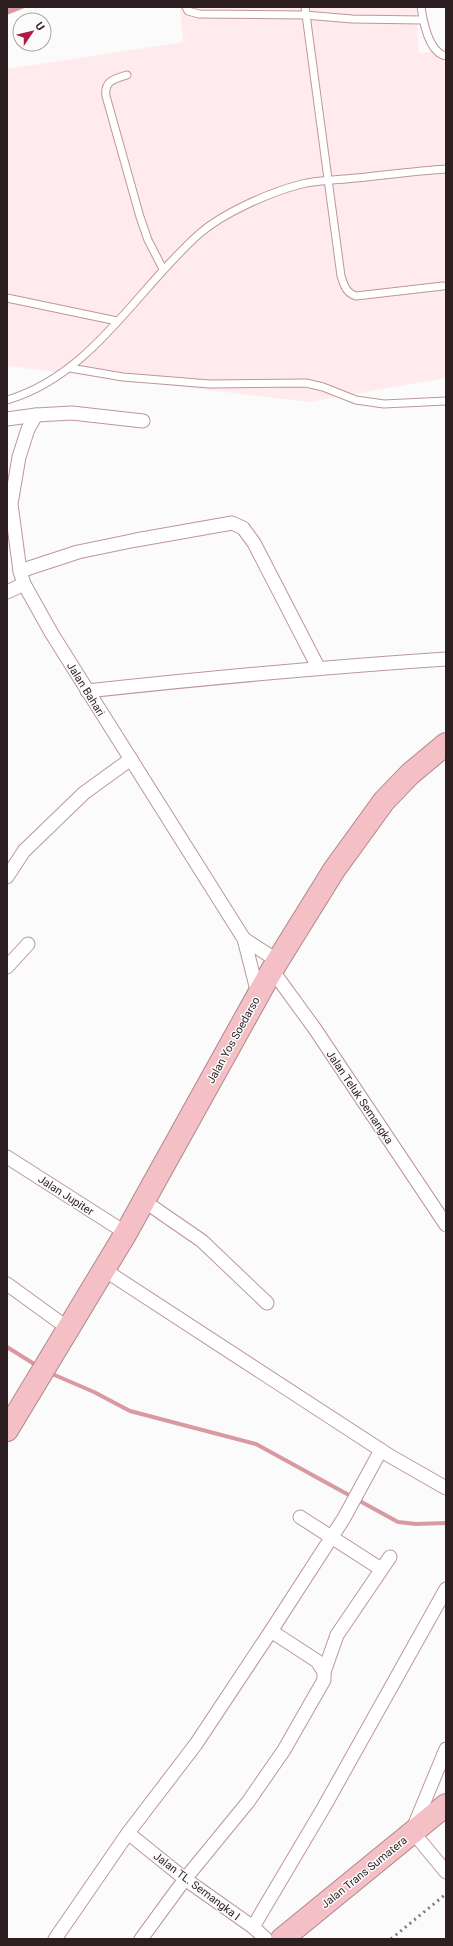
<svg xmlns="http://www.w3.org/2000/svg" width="453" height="1946" font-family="Roboto,sans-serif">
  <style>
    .built { fill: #ffebed }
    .water { fill: #d899a1 }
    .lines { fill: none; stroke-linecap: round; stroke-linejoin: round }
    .stream { stroke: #d899a1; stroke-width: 4 }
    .lane-casing { stroke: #bc979b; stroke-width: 9 }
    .street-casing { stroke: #bc979b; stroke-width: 15 }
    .highway-casing { stroke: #ae878c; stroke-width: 24 }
    .lane { stroke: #fff; stroke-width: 7 }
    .street { stroke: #fff; stroke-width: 13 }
    .highway { stroke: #f4bfc5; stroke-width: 22 }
    .rail { stroke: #82797b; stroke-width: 3; stroke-dasharray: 2 4; stroke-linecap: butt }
    .labels { text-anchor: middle; stroke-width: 3; stroke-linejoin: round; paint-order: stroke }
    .street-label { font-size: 11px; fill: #2d1f21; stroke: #fbfbfb }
  </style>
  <rect width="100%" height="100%" fill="#fbfbfb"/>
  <polygon class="built" points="180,7 416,7 419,53 446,50 446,378 308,402 7,366 7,69 183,42"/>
  <polygon class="water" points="7,7 27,7 7,15"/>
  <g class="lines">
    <g class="stream">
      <polyline points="7,1347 39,1367"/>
      <polyline points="50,1373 94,1392 130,1411 256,1444 398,1522 416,1524 446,1523"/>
    </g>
    <g class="lane-casing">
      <g id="lane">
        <polyline points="186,7 188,11 199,14 305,15 352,19 423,20"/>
        <path d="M305,7L341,276C344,285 346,293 356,296L443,286"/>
        <path d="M421,7C423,21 429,53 446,56"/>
        <path d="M127,75C114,79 104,81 106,96L140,217L148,240L163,269"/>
        <polyline points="7,298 117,321"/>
        <polyline points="70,368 123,377 210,384 306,383 323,387 356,400 384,404 446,401"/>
        <path d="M7,400C92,375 136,290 199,234C223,213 270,192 302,184C319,180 338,180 356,178C386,175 416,171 446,169"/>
      </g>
    </g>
    <g class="street-casing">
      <g id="street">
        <polyline points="36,415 28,429 19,457 11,504 20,571 24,584 52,634 244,939 258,994"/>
        <polyline points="7,419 36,415 72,413 143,421"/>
        <polyline points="20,571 78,552 136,540 232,523 243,528 254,543 318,667"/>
        <polyline points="7,592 24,584"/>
        <path d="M87,691C207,678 326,667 446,659"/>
        <polyline points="7,877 24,851 84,793 131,759"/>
        <polyline points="244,939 278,961"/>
        <polyline points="7,967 28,944"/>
        <polyline points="272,970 315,1029 446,1225"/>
        <polyline points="7,1157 126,1233"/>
        <polyline points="144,1201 202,1241 267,1303"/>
        <polyline points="103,1269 390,1456 446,1488"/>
        <polyline points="7,1284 69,1329"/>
        <polyline points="300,1517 381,1569"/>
        <polyline points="324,1672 337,1635 390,1557"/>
        <polyline points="446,1749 412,1831 446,1872"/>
        <polyline points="128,1833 185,1879 253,1927 266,1939"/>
        <polyline points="253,1927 324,1807 446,1589"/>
        <polyline points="55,1939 128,1833 196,1744 271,1631 344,1518 381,1450"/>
        <polyline points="141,1939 185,1879 248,1802 284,1750 324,1680 324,1672 317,1661 271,1631"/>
      </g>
    </g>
    <g class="highway-casing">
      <g id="highway">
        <polyline points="7,1430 126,1233 272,970 334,870 384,801 410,774 446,744"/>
        <polyline points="282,1939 446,1805"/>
      </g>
    </g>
    <use href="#lane" class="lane"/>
    <use href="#street" class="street"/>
    <use href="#highway" class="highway"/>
    <polyline class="rail" points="391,1939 446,1894"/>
  </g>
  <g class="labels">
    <g class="street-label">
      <text transform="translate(86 689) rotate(58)" y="4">Jalan Bahari</text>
      <text transform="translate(233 1040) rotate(-61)" y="4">Jalan Yos Soedarso</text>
      <text transform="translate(360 1097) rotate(56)" y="4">Jalan Teluk Semangka</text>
      <text transform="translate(66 1195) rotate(33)" y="4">Jalan Jupiter</text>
      <text transform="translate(364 1872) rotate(-39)" y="4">Jalan Trans Sumatera</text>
      <text transform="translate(197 1886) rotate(37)" y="4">Jalan TL. Semangka I</text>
    </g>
  </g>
  <rect width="453" height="1946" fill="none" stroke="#2d1f21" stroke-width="16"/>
  <g transform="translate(32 32) rotate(55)"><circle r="19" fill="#fbfbfb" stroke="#a9a3a4"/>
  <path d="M0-3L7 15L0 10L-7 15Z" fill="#ae1b47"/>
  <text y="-6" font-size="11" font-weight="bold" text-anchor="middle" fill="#2d1f21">U</text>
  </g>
</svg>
